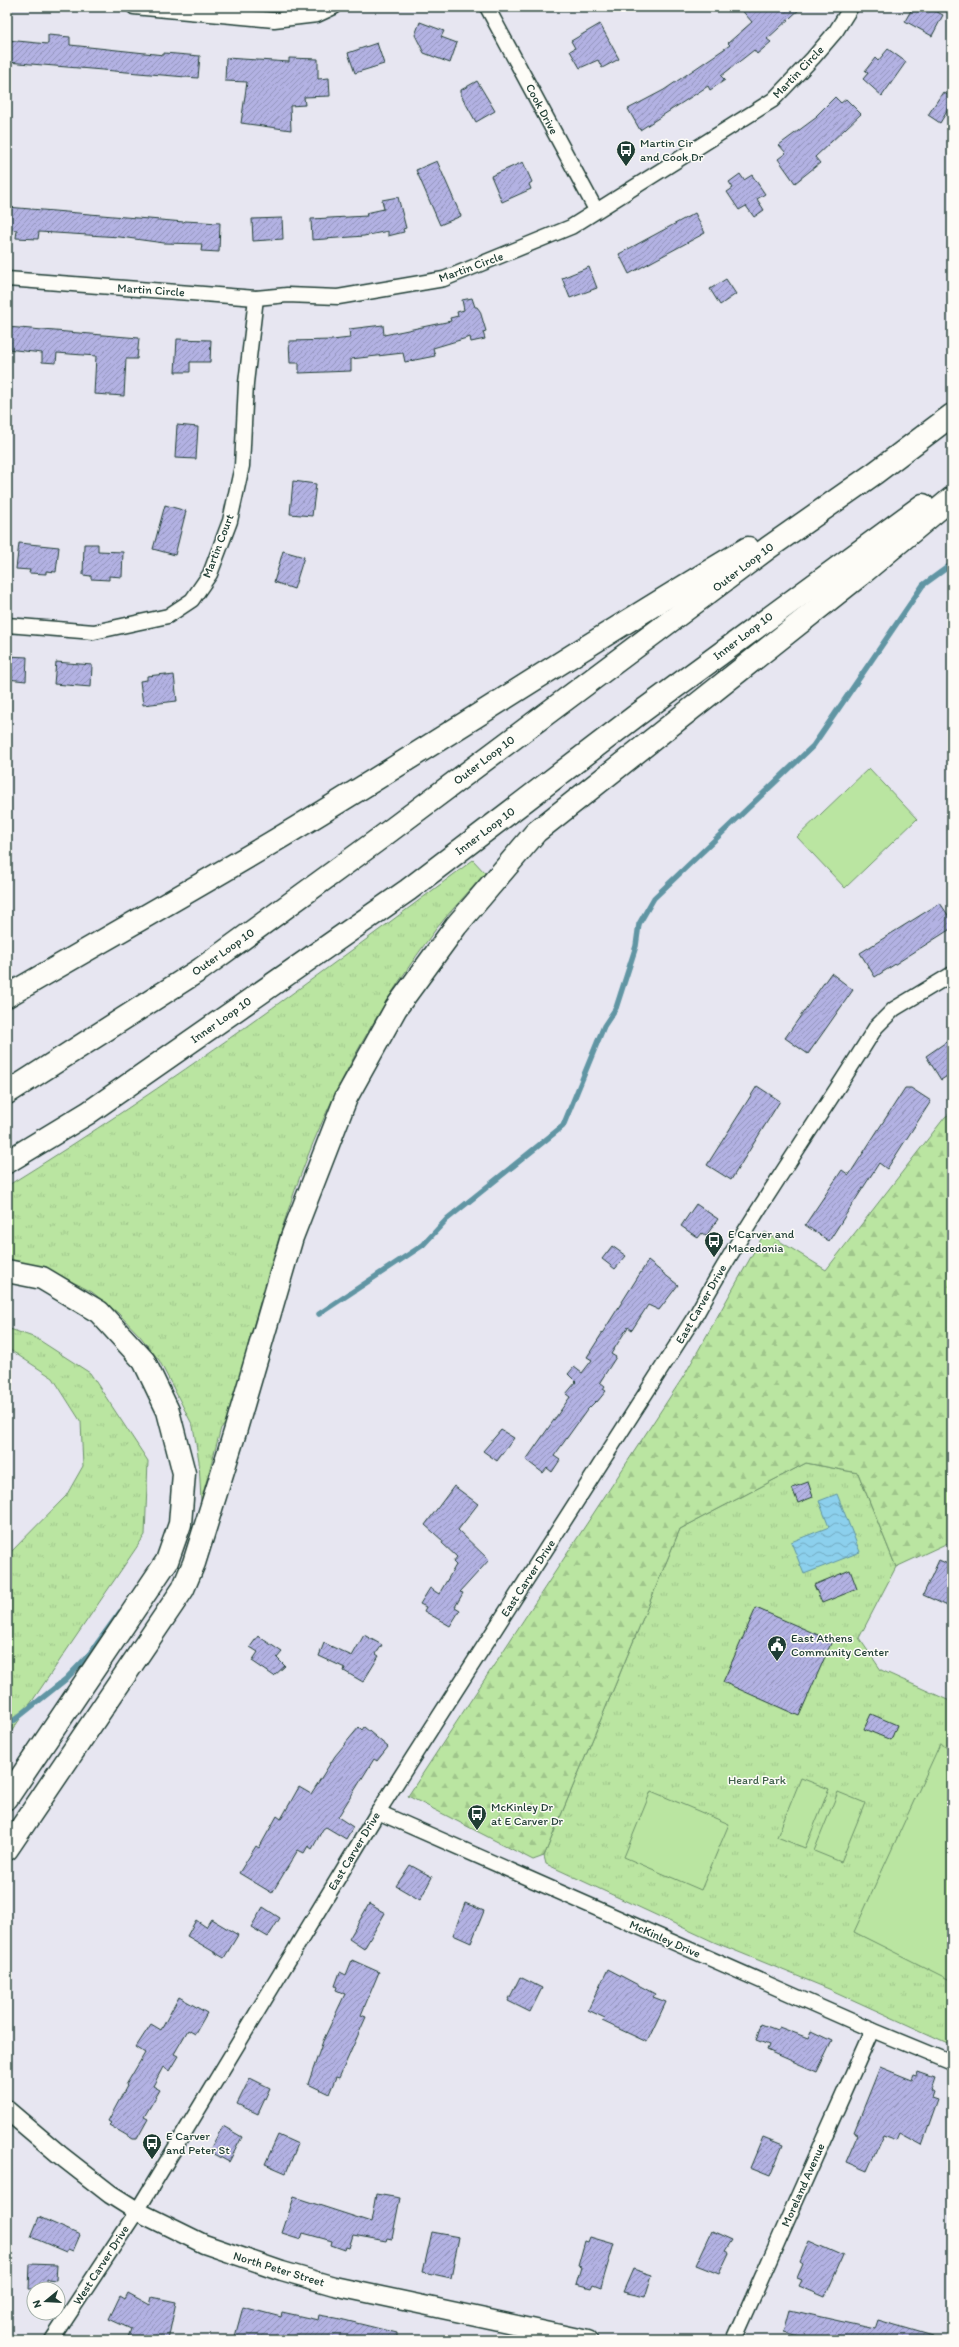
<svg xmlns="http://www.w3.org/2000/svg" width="959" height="2347" font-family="Itim,sans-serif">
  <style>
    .grass { fill: url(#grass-tufts); stroke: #6c916a }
    .forest { fill: url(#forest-firs); stroke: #6c916a }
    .pitch { fill: #bae5a1; stroke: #6c916a }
    .water { fill: url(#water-waves); stroke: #6095a3 }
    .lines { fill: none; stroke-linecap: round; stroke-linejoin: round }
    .stream { stroke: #6095a3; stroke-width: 5.5 }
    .building { fill: url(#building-hatch); stroke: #1f3d34 }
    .minor-casing { stroke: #1f3d34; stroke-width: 17 }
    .tertiary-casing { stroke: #1f3d34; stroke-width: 21 }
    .motorway-casing { stroke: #1f3d34; stroke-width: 25 }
    .minor { stroke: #fdfcf7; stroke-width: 14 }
    .tertiary { stroke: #fdfcf7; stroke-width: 18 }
    .motorway { stroke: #fdfcf7; stroke-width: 22 }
    .labels { text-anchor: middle; stroke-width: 3; stroke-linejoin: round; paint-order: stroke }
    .street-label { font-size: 12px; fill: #1f3d34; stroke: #fdfcf7 }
    .poi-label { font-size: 12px; fill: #1f3d34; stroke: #fdfcf7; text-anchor: start }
    .park-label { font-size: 12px; fill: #3e5f4a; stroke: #fdfcf7 }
  </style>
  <defs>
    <pattern id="grass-tufts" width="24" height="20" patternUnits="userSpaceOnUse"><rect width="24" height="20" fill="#bae5a1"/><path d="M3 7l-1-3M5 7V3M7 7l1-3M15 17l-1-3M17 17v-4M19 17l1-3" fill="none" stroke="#9fc58b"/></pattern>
    <pattern id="forest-firs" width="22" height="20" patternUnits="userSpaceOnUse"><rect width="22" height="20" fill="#bae5a1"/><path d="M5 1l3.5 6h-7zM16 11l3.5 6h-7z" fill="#9fc58b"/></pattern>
    <pattern id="water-waves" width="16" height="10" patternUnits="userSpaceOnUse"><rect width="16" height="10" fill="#8cd0ed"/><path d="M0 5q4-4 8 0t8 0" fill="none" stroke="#72aac1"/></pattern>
    <pattern id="building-hatch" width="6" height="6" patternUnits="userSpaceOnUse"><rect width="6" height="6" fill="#b3b2e3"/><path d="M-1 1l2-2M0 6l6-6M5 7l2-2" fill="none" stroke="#9192b9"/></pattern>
  </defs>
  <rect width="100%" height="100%" fill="#e7e6f1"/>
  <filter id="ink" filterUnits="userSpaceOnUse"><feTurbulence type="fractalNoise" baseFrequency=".025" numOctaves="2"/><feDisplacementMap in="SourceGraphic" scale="8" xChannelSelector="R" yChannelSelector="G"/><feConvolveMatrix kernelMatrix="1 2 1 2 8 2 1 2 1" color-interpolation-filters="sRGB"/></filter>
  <g filter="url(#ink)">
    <g class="grass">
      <path d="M473,860L485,873C469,892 451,910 436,929C384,998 339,1077 307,1158C273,1244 252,1335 226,1424L221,1428L201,1501L199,1461L193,1426L159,1360L140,1336L118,1313L92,1292L67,1279L42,1269L7,1260V1186C169,1086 321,974 473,860Z"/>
      <polygon points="7,1328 36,1338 90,1373 148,1461 145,1535 7,1738 7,1556 66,1496 83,1466 81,1422 53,1378 7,1348"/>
      <polygon points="806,1463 858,1473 896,1567 859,1638 881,1670 952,1702 952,2045 829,1989 714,1942 546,1864 544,1856 680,1529"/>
    </g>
    <polygon class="forest" points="952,1112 952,1541 896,1567 858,1473 806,1463 680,1529 544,1856 533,1860 408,1796 685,1374 765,1232 826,1270 945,1117"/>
    <g class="pitch">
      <polygon points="869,768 917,819 845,888 797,837"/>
      <polygon points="940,1744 952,1750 952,1981 854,1932"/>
      <polygon points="801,1778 829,1789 805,1848 777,1837"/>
      <polygon points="651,1791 729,1824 701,1890 624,1857"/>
      <polygon points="838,1792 865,1803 841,1862 814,1851"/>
    </g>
    <polygon class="water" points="837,1494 860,1552 804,1574 791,1542 829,1527 819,1501"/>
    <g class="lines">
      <g class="stream">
        <polyline points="319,1314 423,1245 447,1219 563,1126 604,1026 616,1008 636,946 639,924 654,898 813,746 923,585 952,564"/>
        <polyline points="7,1726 66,1679 88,1656 120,1612"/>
      </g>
    </g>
    <g class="building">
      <polygon points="739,7 802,7 767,39 771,42 757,54 754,50 721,76 725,80 710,90 708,86 640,130 628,109 664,90 730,45 728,43 752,22"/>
      <polygon points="913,7 928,7 943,15 932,36 905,21"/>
      <polygon points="420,22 444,31 441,37 457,43 450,63 424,53 415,35"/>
      <polygon points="600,24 619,59 602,68 598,60 580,68 570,51 575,48 571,41"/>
      <polygon points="48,35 70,37 70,45 164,55 164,53 200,56 198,78 7,62 7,40 48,44"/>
      <polygon points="377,43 384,64 355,73 348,53"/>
      <polygon points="888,49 906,62 882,96 863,79 868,73 865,71 875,58 878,61"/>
      <polygon points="226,58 289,62 289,58 318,59 318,79 329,78 330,96 304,97 305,105 290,106 291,130 241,123 247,82 225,81"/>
      <polygon points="477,81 495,111 476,122 461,95 461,90"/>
      <polygon points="943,92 952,98 952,103 940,123 928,115"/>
      <polygon points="835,97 841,103 846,99 861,114 815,157 820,163 795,183 778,159 786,153 779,145 817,117 816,116"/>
      <polygon points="437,161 461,216 440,225 416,170"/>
      <polygon points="523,162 532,182 529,184 531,189 502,202 491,176"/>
      <polygon points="740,174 744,180 752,175 765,194 757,199 764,210 754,217 746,206 739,210 727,192 733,188 729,182"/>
      <polygon points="398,197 406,228 403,229 404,232 388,236 388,231 364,236 312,240 311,219 367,216 366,213 384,209 382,200"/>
      <polygon points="7,207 184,222 185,221 220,223 219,252 201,251 202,244 164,243 120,237 39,232 38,239 16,238 17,230 7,229"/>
      <polygon points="695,213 705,233 629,274 619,254"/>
      <polygon points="282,218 283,239 253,241 252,219"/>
      <polygon points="589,267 597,288 570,298 562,278"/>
      <polygon points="726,279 736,294 720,305 710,289"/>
      <polygon points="472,298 475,307 477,307 480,311 486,331 483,332 485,339 471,342 470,337 433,348 435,356 405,362 403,353 351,359 351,371 299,373 299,363 290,363 289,341 332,340 350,338 349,329 383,325 384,335 451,321 450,318 458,316 457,312 464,310 462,300"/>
      <polygon points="7,327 139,338 137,359 126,359 124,396 94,394 96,356 57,353 56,363 42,362 42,353 7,349"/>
      <polygon points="177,339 211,340 210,362 190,362 190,372 175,372"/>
      <polygon points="177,425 198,427 196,459 175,458"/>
      <polygon points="293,481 316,484 312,516 290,514"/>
      <polygon points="165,505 186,511 175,555 153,549"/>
      <polygon points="19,543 59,547 56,572 46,571 46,574 29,573 30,570 16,569"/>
      <polygon points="84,544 98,544 98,551 123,552 122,577 109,576 109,580 91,579 91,576 83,575"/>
      <polygon points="283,551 304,557 294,589 274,582"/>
      <polygon points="7,656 27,657 26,681 7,679"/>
      <polygon points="56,662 92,665 91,687 54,684"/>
      <polygon points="166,674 166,676 174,675 177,701 143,705 140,681 147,680 147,676"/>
      <polygon points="940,903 952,921 952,928 875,977 860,953"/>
      <polygon points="831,973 853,990 808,1054 785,1038"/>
      <polygon points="952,1038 952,1073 941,1080 926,1056"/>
      <polygon points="757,1086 780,1101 731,1180 707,1165"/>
      <polygon points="905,1088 911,1088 931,1101 887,1169 879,1163 829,1241 805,1225 842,1170 849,1175"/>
      <polygon points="696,1204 718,1219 706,1236 702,1233 698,1238 681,1226"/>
      <polygon points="612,1246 626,1256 615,1269 602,1259"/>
      <polygon points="648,1261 678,1285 659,1310 648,1305 632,1330 628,1327 611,1354 616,1357 600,1382 605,1386 603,1389 606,1391 597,1402 596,1401 587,1410 554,1456 560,1460 552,1472 547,1468 543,1473 526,1460 570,1397 566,1394 576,1382 568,1374 574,1367 582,1373 592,1360 587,1357"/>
      <polygon points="501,1430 514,1438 497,1461 483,1451"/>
      <polygon points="808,1482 813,1497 798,1503 792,1488"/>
      <polygon points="454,1486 478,1504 458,1530 489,1560 460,1592 463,1593 455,1607 460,1610 450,1626 424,1611 426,1607 420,1604 430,1588 439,1594 456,1565 453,1562 457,1557 442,1543 443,1541 425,1525"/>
      <polygon points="939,1560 952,1566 952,1608 923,1595"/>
      <polygon points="850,1570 857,1589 822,1603 814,1585"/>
      <polygon points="756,1608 832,1641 799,1716 723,1682"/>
      <polygon points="364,1635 382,1645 376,1654 379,1656 363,1682 344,1671 345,1668 319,1656 324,1643 352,1656"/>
      <polygon points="258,1636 282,1652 277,1658 285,1666 274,1676 252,1661 258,1652 250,1647"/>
      <polygon points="871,1714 897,1725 891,1740 864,1729"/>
      <polygon points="359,1727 362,1730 364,1727 388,1747 377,1761 374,1759 338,1817 353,1827 346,1839 326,1827 323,1829 312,1849 308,1846 304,1853 298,1850 272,1893 239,1873 256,1846 259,1848 277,1816 281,1819 299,1787 311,1794 335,1756"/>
      <polygon points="410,1865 432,1877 420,1900 396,1886"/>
      <polygon points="465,1903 484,1911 471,1943 453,1935"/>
      <polygon points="369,1904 385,1913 364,1949 349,1939"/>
      <polygon points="263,1907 280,1918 268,1937 251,1927"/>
      <polygon points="211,1919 238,1935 224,1958 187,1936 196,1920 206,1927"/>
      <polygon points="352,1960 379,1972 361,2015 366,2017 339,2078 336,2077 329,2094 308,2084 323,2041 345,1994 336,1990 337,1987 335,1986 340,1972 346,1975"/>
      <polygon points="608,1969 655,1994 653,1997 666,2002 647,2042 602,2021 605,2018 588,2010"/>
      <polygon points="520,1977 542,1988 530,2012 508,2001"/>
      <polygon points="179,1997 207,2013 195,2034 188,2030 174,2054 178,2056 169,2071 163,2067 153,2086 160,2090 144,2117 148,2119 137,2139 133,2139 109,2125 111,2123 108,2121 127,2086 126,2085 145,2053 136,2047 151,2024 161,2030"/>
      <polygon points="761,2024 777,2030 779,2027 808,2038 811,2031 832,2041 817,2072 767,2050 769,2045 756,2040"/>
      <polygon points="880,2067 912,2080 914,2075 917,2076 918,2072 935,2078 931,2090 934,2092 932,2098 938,2100 922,2145 900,2133 897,2140 883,2135 867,2171 846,2162 858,2134 854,2132"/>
      <polygon points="250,2078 270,2088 258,2114 237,2104"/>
      <polygon points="223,2126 242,2137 229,2162 209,2151"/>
      <polygon points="278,2135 298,2144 286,2173 265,2164"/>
      <polygon points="763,2137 783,2145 770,2176 750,2168"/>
      <polygon points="376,2194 400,2198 392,2239 387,2238 386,2241 353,2235 349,2248 346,2247 345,2250 331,2245 332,2241 303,2233 301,2239 282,2233 294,2197 371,2222"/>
      <polygon points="39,2217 80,2235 73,2251 68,2249 66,2252 31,2237"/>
      <polygon points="712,2231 732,2240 725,2251 729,2253 719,2274 696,2265"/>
      <polygon points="432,2232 459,2237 451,2278 423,2272"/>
      <polygon points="590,2237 614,2244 601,2287 593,2284 591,2288 576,2284 581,2267 578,2266 585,2241 588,2242"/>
      <polygon points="809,2241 843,2256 825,2297 799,2286 802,2280 797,2278 803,2264 800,2262"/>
      <polygon points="30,2264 57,2265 56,2280 47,2279 47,2289 29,2289"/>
      <polygon points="633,2269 652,2275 645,2297 623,2292"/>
      <polygon points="128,2293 150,2305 152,2297 176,2302 168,2340 127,2340 131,2329 109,2319 120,2296 125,2299"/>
      <polygon points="243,2307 281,2317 282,2312 318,2320 319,2315 336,2318 397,2333 397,2340 234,2340"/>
      <polygon points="790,2310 875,2329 878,2320 933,2336 933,2340 816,2340 784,2332"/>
    </g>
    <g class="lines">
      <g class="minor-casing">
        <g id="minor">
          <polyline points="134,7 274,20 317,15 334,7"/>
          <polyline points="487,7 596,210"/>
          <polyline points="7,279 256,298 287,295 338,297 444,279 571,227 773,100 813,58 836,31 851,7"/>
          <polyline points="7,625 94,632 168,616 192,600 210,574 230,521 242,466 246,383 256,298"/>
          <polyline points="378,1812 872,2030 952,2063"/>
          <path d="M52,2340L137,2211L378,1812L697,1313C751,1214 817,1123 876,1027L894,1009L952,974"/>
          <polyline points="734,2340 872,2030"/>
        </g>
      </g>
      <g class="tertiary-casing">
        <polyline id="tertiary" points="7,2110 60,2155 110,2194 137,2211 204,2244 282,2271 334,2286 588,2340"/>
      </g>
      <g class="motorway-casing">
        <g id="motorway">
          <path d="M7,996C95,945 183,895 271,843C432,747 587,643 748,548"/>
          <polyline points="7,1093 201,969 375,842 768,548 875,473 952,415"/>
          <polyline points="7,1162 88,1113 408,890 637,715 923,505"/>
          <polyline points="7,1271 42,1278 99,1312 144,1361 168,1411 184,1473 180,1524 167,1561 7,1798"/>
          <polyline points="7,1849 183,1589 194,1563 235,1432 292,1237 346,1098 396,1008 456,926 536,832 859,576 952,498"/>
        </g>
      </g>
      <use href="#minor" class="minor"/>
      <use href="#tertiary" class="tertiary"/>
      <use href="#motorway" class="motorway"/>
    </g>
  </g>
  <defs>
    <g id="bus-pin" transform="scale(1)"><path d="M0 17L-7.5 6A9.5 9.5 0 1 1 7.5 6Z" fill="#1f3d34" stroke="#fdfcf7"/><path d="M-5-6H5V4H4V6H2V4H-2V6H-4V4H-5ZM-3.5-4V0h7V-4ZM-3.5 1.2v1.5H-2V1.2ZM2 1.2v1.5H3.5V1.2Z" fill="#fff"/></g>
    <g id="civic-pin" transform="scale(1)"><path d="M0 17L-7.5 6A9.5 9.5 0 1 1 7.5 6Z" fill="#1f3d34" stroke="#fdfcf7"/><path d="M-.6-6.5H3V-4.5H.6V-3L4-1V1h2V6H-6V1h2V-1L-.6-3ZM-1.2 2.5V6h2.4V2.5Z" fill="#fff"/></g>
  </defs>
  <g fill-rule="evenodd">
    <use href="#bus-pin" x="626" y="150"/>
    <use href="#bus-pin" x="714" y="1241"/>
    <use href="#civic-pin" x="777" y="1645"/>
    <use href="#bus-pin" x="477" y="1814"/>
    <use href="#bus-pin" x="152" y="2143"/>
  </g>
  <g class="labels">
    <g class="street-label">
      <text transform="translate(798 72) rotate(-46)" y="4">Martin Circle</text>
      <text transform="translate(542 109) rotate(62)" y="4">Cook Drive</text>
      <text transform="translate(471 267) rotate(-20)" y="4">Martin Circle</text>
      <text transform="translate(151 290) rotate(4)" y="4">Martin Circle</text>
      <text transform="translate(218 546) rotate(-69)" y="4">Martin Court</text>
      <text transform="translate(743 567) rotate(-37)" y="4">Outer Loop 10</text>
      <text transform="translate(743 636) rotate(-37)" y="4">Inner Loop 10</text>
      <text transform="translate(484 760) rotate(-37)" y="4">Outer Loop 10</text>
      <text transform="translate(485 831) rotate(-37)" y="4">Inner Loop 10</text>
      <text transform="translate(223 952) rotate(-35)" y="4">Outer Loop 10</text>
      <text transform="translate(221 1020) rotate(-35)" y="4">Inner Loop 10</text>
      <text transform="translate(701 1304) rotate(-60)" y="4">East Carver Drive</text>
      <text transform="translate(528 1578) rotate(-57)" y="4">East Carver Drive</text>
      <text transform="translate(354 1851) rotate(-59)" y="4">East Carver Drive</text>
      <text transform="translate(665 1939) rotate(24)" y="4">McKinley Drive</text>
      <text transform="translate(803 2185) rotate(-66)" y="4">Moreland Avenue</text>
      <text transform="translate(101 2265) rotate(-57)" y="4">West Carver Drive</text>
      <text transform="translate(279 2269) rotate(17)" y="4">North Peter Street</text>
    </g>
    <g class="poi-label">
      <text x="640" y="147">Martin Cir<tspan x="640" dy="14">and Cook Dr</tspan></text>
      <text x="728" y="1238">E Carver and<tspan x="728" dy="14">Macedonia</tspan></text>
      <text x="791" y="1642">East Athens<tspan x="791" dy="14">Community Center</tspan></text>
      <text x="491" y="1811">McKinley Dr<tspan x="491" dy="14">at E Carver Dr</tspan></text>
      <text x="166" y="2140">E Carver<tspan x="166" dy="14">and Peter St</tspan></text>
    </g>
    <g class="park-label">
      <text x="757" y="1784">Heard Park</text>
    </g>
  </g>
  <rect width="959" height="2347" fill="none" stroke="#fdfcf7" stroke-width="24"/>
  <rect x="12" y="12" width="935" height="2323" fill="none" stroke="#1f3d34" stroke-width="1.5" filter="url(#ink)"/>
  <g transform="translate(46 2301) rotate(252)"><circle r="19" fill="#fdfcf7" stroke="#a4b0a9"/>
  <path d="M0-3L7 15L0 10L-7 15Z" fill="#1f3d34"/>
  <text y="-6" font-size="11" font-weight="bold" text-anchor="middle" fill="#1f3d34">N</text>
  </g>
</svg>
